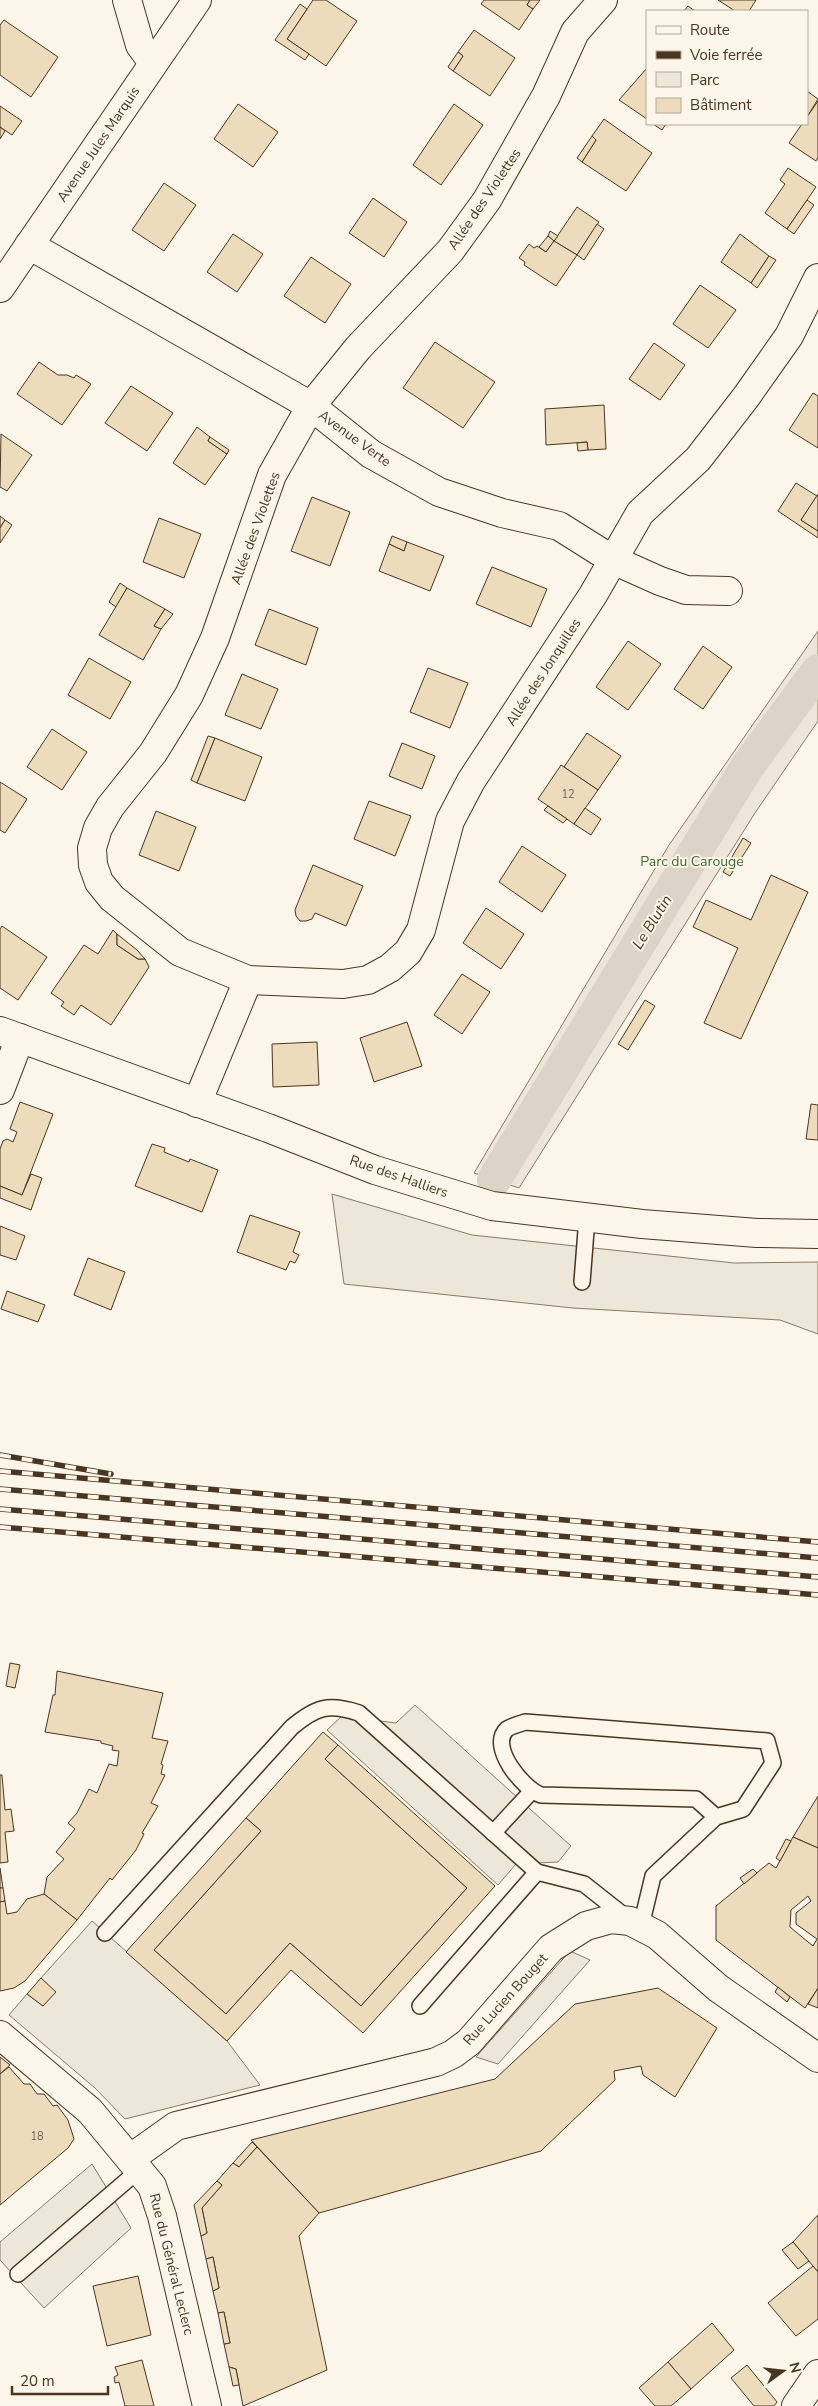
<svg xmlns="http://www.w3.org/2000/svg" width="818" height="2406" font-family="'Nunito Sans',sans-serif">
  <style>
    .green { fill: #ede6d9; stroke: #887966 }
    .parking { fill: #ede7d9; stroke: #887966 }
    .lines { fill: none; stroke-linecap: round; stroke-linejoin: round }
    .canal { stroke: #dcd4c6; stroke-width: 34 }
    .building { fill: #ecdcbc; stroke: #4a3520; fill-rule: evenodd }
    .lane-casing { stroke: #4a3520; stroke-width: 18 }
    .street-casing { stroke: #4a3520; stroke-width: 30 }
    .secondary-casing { stroke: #4a3520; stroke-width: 30 }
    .lane { stroke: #fbf6e9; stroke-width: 15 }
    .street { stroke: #fbf6e9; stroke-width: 28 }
    .secondary { stroke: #fbf6e9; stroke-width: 28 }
    .rail-casing { stroke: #4a3520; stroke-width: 5.5 }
    .rail { stroke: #fbf6e9; stroke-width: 4; stroke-dasharray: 11; stroke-linecap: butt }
    .labels { text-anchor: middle; stroke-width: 4; stroke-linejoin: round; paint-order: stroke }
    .number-label { font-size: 11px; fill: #725f47 }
    .street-label { font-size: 14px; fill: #4a3520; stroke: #fbf6e9 }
    .park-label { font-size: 14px; fill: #436837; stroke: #fbf6e9 }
    .water-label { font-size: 15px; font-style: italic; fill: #4a3520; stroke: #fbf6e9 }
  </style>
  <rect width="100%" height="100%" fill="#fbf6e9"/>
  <polygon class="green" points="818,631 818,721 755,813 519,1188 474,1173 669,845"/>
  <g class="parking">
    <polygon points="332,1194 472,1235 734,1263 818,1262 818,1334 780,1320 573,1308 344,1284"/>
    <polygon points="415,1705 571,1846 558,1862 516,1864 498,1885 327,1730 342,1716 396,1723"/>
    <polygon points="92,1921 227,2041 260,2085 125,2119 95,2088 9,2015 27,1994 43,2006 55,1992 41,1978"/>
    <polygon points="570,1951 590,1960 498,2064 476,2057"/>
    <polygon points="92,2164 131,2228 44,2308 0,2260 0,2242"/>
  </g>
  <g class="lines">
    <polyline class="canal" points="494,1180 747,767 818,671"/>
  </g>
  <g class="building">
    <polygon points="313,0 326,0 357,21 326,66 287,39"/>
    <polygon points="484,0 530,0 527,5 533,9 519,30 481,4"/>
    <polygon points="530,0 540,0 533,9 527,5"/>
    <polygon points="718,0 756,0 749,11 735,11"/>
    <polygon points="300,4 307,9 287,39 309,54 305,60 275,40"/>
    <polygon points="688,6 695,11 684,11"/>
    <polygon points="4,20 58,57 31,97 0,75 0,25"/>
    <polygon points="474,30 515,58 490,96 453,71 463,56 458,52"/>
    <polygon points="458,52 463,56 453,71 448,67"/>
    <polygon points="647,68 647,119 619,100"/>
    <polygon points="807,91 818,99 807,117"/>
    <polygon points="818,101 818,157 816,161 789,143 802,124 807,124 807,117"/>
    <polygon points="238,104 278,132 253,167 214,139"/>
    <polygon points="454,104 483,125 441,185 413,165"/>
    <polygon points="0,106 22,121 12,135 0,127"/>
    <polygon points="604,119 652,153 626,191 582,162 596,140 592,136"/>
    <polygon points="653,124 666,124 662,130"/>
    <polygon points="0,127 5,131 0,139"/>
    <polygon points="592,136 596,140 582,162 577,158"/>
    <polygon points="788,168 816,187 787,229 765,213 785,184 780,180"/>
    <polygon points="164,183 196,205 164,251 132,230"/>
    <polygon points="373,198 407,222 384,257 349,233"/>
    <polygon points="807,200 814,205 794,234 787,229"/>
    <polygon points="577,207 599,222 577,255 554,241"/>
    <polygon points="597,224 604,229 584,260 577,255"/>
    <polygon points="550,231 558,236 554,241 548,236"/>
    <polygon points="233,234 263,254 237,292 207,272"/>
    <polygon points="740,234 769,256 751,283 721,262"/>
    <polygon points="548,236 554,241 546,252 539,247"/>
    <polygon points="554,241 577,255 556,286 524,265 525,262 519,258 529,244 534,248 537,246 546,252"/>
    <polygon points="769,256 776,260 757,288 751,283"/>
    <polygon points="311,257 351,284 325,323 284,296"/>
    <polygon points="700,285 736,310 708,348 673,324"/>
    <polygon points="435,342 495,382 463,428 403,388"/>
    <polygon points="654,343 685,365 660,400 629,379"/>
    <polygon points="39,362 58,375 67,375 74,378 76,375 91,384 62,425 17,394"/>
    <polygon points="131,386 173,413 147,451 105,423"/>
    <polygon points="813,393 818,396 818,448 789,430"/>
    <polygon points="604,405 606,449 588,450 587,442 546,445 545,409"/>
    <polygon points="197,427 210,437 208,441 227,454 205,485 173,463"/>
    <polygon points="1,434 32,455 7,491 0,487"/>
    <polygon points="210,437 229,450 227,454 208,441"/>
    <polygon points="587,442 588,450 578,451 577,443"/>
    <polygon points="796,483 817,496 801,520 818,531 818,538 778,511"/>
    <polygon points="818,494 818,531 801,520"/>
    <polygon points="312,497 350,512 330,566 291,551"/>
    <polygon points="0,516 5,520 0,528"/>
    <polygon points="159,518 201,534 184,578 143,562"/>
    <polygon points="5,520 12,525 0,543 0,528"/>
    <polygon points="392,536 407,542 404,551 389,544"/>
    <polygon points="407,542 444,556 430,591 379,571 389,544 404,551"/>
    <polygon points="492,567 547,589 531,627 476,604"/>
    <polygon points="120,583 127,588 116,607 109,602"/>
    <polygon points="127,588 165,609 154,626 161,629 143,660 99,635"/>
    <polygon points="165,609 173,614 161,629 154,626"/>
    <polygon points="269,609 318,628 306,665 255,645"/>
    <polygon points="628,641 661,664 628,710 596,687"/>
    <polygon points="703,646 732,667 703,709 674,689"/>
    <polygon points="89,658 131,682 110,719 68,695"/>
    <polygon points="428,668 468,683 450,728 410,712"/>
    <polygon points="242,674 278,689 261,729 225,715"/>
    <polygon points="52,729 87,752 62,790 27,767"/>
    <polygon points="587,733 621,756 598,790 564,767"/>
    <polygon points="208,736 215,738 197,783 191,780"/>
    <polygon points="215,738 262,757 245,801 197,783"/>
    <polygon points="402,743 435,756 422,789 389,776"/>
    <polygon points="561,765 598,790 574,824 538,799"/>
    <polygon points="0,782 27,799 5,833 0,830"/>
    <polygon points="369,801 411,816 395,856 354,839"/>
    <polygon points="548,806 567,819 563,823 544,810"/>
    <polygon points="585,808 601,819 591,835 574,824"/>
    <polygon points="156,811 196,827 179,871 139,855"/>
    <polygon points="743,838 751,843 730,876 723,872"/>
    <polygon points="522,846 566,875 542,912 499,882"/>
    <polygon points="313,865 363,886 346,926 315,913 312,919 306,921 300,921 296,916 295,910"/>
    <polygon points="771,875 808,892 741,1039 704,1023 738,948 693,927 706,900 751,920"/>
    <polygon points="486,908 524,934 501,969 463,943"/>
    <polygon points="2,926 47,957 18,1000 0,988 0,929"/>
    <polygon points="113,930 117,934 117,945 138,959 145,959 149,967 111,1025 81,1005 74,1015 61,1006 64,1002 51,993 84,945 98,954"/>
    <polygon points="117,934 137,950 145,959 138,959 117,945"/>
    <polygon points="462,974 490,992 462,1034 434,1015"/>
    <polygon points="645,1000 655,1006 628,1050 618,1044"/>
    <polygon points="407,1022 422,1066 374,1082 360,1038"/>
    <polygon points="317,1042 319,1085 273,1087 272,1044"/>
    <polygon points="20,1102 53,1114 22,1195 0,1186 0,1149 3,1141 7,1139 13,1142 17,1132 10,1129"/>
    <polygon points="811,1104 818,1105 818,1140 806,1139"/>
    <polygon points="152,1144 165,1148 164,1152 189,1162 190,1159 218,1170 202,1212 135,1186"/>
    <polygon points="31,1174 42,1178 31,1210 0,1198 0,1186 22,1195"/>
    <polygon points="250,1215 300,1232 293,1252 299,1255 295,1263 290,1261 286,1270 237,1252"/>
    <polygon points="0,1226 25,1236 16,1260 0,1255"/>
    <polygon points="88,1258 125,1272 111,1310 74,1295"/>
    <polygon points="7,1291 45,1305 38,1322 1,1309"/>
    <polygon points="10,1663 20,1665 15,1688 6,1686"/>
    <polygon points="57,1671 163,1693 152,1738 168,1741 161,1764 163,1765 161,1774 165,1775 151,1803 158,1806 142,1833 144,1834 136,1850 112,1880 110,1878 77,1920 44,1894 47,1877 64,1859 56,1852 75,1829 68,1823 77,1813 89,1789 97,1793 109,1764 117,1766 119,1751 112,1750 113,1746 101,1743 101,1741 45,1732 53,1695 55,1695"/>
    <polygon points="323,1732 338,1745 325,1759 467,1888 361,2006 290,1943 226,2014 154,1950 261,1831 246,1818"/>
    <polygon points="338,1745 495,1886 363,2033 291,1970 227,2041 126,1952 246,1818 261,1831 154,1950 226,2014 290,1943 361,2006 467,1888 325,1759"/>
    <polygon points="0,1775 2,1775 5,1810 11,1809 14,1831 5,1832 8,1862 0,1863"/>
    <polygon points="818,1796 818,1848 793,1837"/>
    <path d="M793,1837L818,1848V1988L805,2008L716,1940V1906L769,1863L776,1868ZM808,1896L811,1901L796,1913V1924L817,1939L813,1946L790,1927L791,1910Z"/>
    <polygon points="786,1839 791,1841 780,1861 776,1858"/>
    <polygon points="0,1868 3,1888 0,1888"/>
    <polygon points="753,1869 757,1873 744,1884 740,1878"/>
    <polygon points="0,1888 3,1888 5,1901 0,1902"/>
    <polygon points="44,1894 77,1920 25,1981 14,1988 0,1991 0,1902 5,1901 7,1914 17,1912 27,1899"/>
    <polygon points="41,1978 56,1992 43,2006 27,1994"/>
    <polygon points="778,1987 790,1997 787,2002 775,1992"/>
    <polygon points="658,1988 717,2028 675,2097 643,2075 641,2066 614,2071 615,2080 541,2151 319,2213 251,2140 495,2079 575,2004"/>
    <polygon points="818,1988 818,2008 808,2004"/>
    <polygon points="0,2057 10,2065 0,2074"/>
    <polygon points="9,2067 24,2084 30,2084 37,2094 44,2094 53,2106 57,2105 68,2120 74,2139 68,2148 0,2205 0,2074"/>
    <polygon points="252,2142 257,2147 239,2167 233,2163"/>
    <polygon points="257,2147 319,2213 299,2236 327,2370 243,2406 236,2369 229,2367 224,2344 230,2343 224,2312 218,2313 213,2291 219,2288 213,2257 206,2259 201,2236 207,2233 202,2208 222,2185 217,2181 233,2163 239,2167"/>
    <polygon points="217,2181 222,2185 202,2208 207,2233 201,2236 194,2205"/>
    <polygon points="818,2215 818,2272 793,2242"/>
    <polygon points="793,2242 809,2261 798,2269 782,2250"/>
    <polygon points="213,2257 219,2288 213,2291 206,2259"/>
    <polygon points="813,2266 818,2272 818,2319 796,2336 768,2303"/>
    <polygon points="138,2276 151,2335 107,2346 93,2286"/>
    <polygon points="224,2312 230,2343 224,2344 218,2313"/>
    <polygon points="712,2323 734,2350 691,2389 668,2362"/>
    <polygon points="142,2360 154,2406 125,2406 119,2382 115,2383 114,2377 118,2375 115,2367"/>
    <polygon points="668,2362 691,2389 671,2406 655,2406 639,2388"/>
    <polygon points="747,2365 777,2402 774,2406 754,2406 731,2378"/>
    <polygon points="229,2367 236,2369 239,2385 233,2386"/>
  </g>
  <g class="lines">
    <g class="lane-casing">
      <g id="lane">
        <polyline points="582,1282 587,1218"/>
        <polyline points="493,1833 531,1792"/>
        <path d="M641,1926L653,1876L716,1817L743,1809L773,1763L767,1741L525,1722C520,1724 511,1726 507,1729C488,1746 523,1789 541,1795L696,1799L716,1817"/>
        <path d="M105,1933L292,1727C316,1707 328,1703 359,1713L537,1872L584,1884L627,1918"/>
        <polyline points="420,2006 537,1872"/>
        <polyline points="18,2274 139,2170"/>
      </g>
    </g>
    <g class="street-casing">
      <g id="street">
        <polyline points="127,0 140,45 153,63"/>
        <polyline points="603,0 575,32 546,96 487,200 450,251 358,348 311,406 272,475 215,638 189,695 153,753 110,807 98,828 92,848 93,865 99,882 112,898 180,952 248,980 343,984 368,980 390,968 408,952 421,930 450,821 471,781 593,595 640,513 698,459 746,397 789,336 818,278"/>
        <polyline points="29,245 311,406 371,454 439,492 502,513 559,526 613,560 660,581 686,590 728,591"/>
        <polyline points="0,288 197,0"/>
        <polyline points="0,1090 20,1038"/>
        <polyline points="197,1103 248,980"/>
        <polyline points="796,2406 818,2374"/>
      </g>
    </g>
    <g class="secondary-casing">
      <g id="secondary">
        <polyline points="0,1031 268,1128 375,1170 492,1206 642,1224 757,1233 818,1234"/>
        <polyline points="0,2035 90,2111 152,2186 162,2216 207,2406"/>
        <polyline points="131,2158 176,2126 436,2062 453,2054 469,2042 551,1948 586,1926 611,1919 630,1921 657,1935 718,1988 818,2058"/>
      </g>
    </g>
    <use href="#lane" class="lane"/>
    <use href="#street" class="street"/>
    <use href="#secondary" class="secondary"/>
    <g class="rail-casing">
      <g id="rail">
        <polyline points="0,1455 111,1474"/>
        <polyline points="0,1471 818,1542"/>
        <polyline points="0,1489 818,1558"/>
        <polyline points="0,1509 818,1577"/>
        <polyline points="0,1527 818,1595"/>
      </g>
    </g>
    <use href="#rail" class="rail"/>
  </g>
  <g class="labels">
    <g class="number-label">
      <text x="568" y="798">12</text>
      <text x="37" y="2140">18</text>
    </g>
    <g class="street-label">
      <text transform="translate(98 144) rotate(-56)" y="5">Avenue Jules Marquis</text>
      <text transform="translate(484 199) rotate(-56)" y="5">Allée des Violettes</text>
      <text transform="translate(355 438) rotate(36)" y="5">Avenue Verte</text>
      <text transform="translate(255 528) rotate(-70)" y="5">Allée des Violettes</text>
      <text transform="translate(543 672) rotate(-57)" y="5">Allée des Jonquilles</text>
      <text transform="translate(399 1176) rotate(19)" y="5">Rue des Halliers</text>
      <text transform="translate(505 1999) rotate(-48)" y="5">Rue Lucien Bouget</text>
      <text transform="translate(172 2264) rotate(76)" y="5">Rue du Général Leclerc</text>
    </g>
    <g class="park-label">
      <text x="692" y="866">Parc du Carouge</text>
    </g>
    <g class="water-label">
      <text transform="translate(652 922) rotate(-58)" y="5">Le Blutin</text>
    </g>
  </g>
  <rect x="646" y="10" width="162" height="115" fill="#fbf6e9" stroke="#b4a999"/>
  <rect x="656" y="26" width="25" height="8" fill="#fbf6e9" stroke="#b4a999"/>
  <text x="690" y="35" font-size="15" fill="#4a3520">Route</text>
  <rect x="656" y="51" width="25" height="8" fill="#4a3520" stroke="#b4a999"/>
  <text x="690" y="60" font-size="15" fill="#4a3520">Voie ferrée</text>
  <rect x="656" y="72" width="25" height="15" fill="#ede6d9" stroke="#b4a999"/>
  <text x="690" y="85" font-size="15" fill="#4a3520">Parc</text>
  <rect x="656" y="98" width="25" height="15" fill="#ecdcbc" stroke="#b4a999"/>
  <text x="690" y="110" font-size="15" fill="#4a3520">Bâtiment</text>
  <g transform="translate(783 2371) rotate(75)" stroke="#fbf6e9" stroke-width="4" paint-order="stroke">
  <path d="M0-4L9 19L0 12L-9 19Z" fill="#4a3520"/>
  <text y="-8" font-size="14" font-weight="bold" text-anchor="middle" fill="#4a3520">N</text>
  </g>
  <path d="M12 2386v8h96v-8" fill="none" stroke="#4a3520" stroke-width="2.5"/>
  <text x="20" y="2386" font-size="15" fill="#4a3520" stroke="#fbf6e9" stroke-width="4" paint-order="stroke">20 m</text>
</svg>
